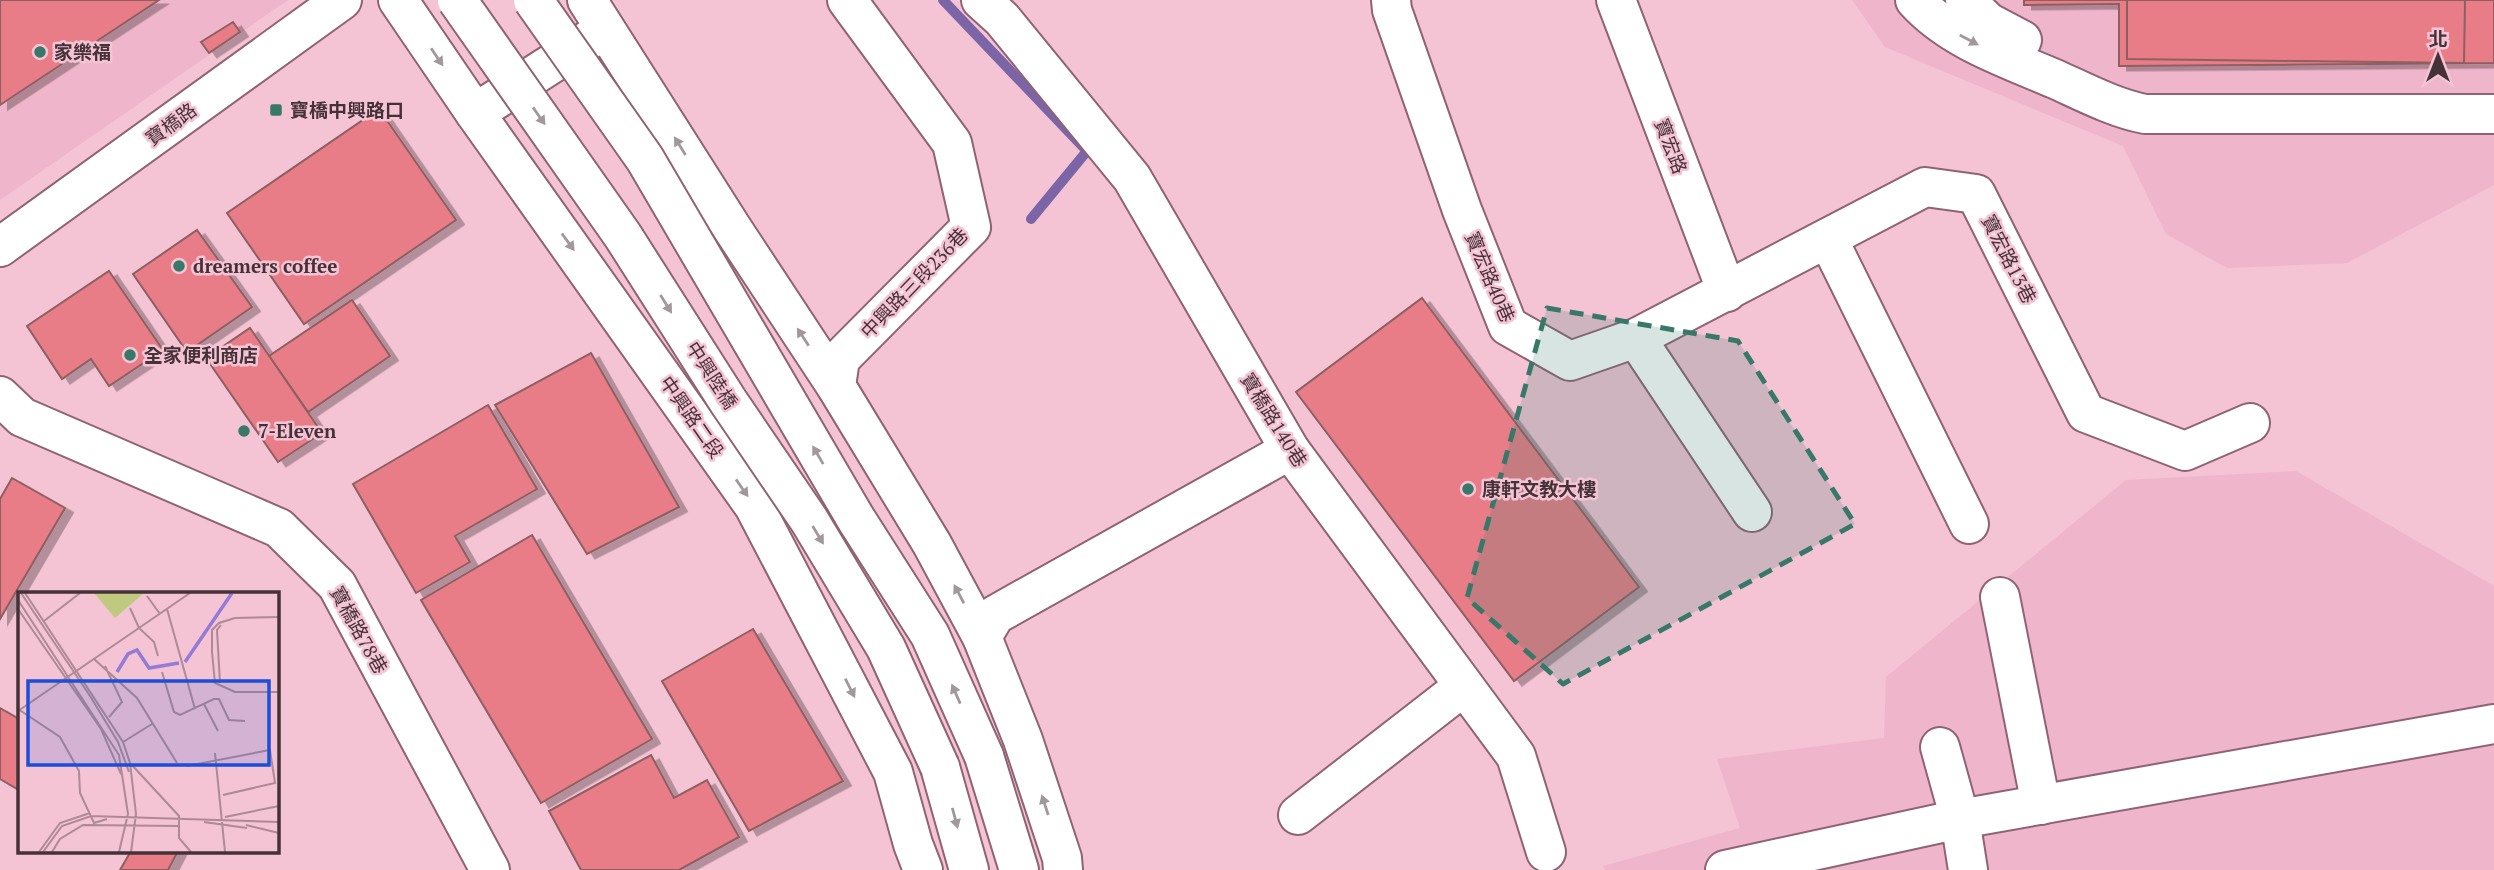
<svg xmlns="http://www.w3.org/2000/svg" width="2494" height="870" font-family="'PT Serif','Noto Sans TC',serif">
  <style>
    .built { fill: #efb5ca }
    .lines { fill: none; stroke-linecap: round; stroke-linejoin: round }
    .stream { stroke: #7c65a6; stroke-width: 10 }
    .building { fill: #e97d87; stroke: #8d5f61; stroke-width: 2; filter: url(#shadow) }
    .minor-casing { stroke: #8f6373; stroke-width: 42 }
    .minor { stroke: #fff; stroke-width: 38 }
    .minor-bridge-casing { stroke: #8f6373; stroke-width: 42; stroke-linecap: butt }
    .minor-bridge { stroke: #fff; stroke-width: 38 }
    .oneway { fill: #a2989c }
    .marked { fill: #377869; fill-opacity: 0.2; stroke: #377869; stroke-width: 5; stroke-dasharray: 14 9; stroke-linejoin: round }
    .poi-dot { fill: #377869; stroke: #f4c3d4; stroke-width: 2.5 }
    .labels { text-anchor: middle; stroke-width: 5; stroke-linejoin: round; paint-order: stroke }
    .poi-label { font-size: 19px; font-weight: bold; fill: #453239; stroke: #f4c3d4; text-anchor: start }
    .street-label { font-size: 19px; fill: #453239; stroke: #f4c3d4 }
    .inset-river { fill: none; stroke: #947bd4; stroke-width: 3.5 }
    .inset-road { fill: none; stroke: #ae8996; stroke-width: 2 }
    .view { fill: #1d4ed8; fill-opacity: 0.15; stroke: #1d4ed8; stroke-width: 3.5 }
    .inset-edge { fill: none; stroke: #453239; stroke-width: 3.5 }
  </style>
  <defs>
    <filter id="shadow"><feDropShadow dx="8" dy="4.5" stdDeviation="0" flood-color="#0004"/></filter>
  </defs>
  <rect width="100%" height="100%" fill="#f4c3d4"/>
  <g class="built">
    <polygon points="0,0 288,0 0,200"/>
    <polygon points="1852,0 2494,0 2494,185 2347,263 2227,268 2166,234 2123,146 1885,47"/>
    <polygon points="2296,471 2494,586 2494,870 1605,870 1603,866 1740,828 1717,759 1884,738 1886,677 2126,480"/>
  </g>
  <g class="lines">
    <polyline class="stream" points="943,0 1087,151 1031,219"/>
  </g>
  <g class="building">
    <polygon points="0,0 159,0 0,105"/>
    <polygon points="2024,0 2494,0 2494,63 2119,66 2119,4 2024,5"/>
    <polygon points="2127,0 2465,0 2464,63 2127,59"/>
    <polygon points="233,22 240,32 209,53 201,42"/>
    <polygon points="379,109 456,220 304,324 227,213"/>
    <polygon points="197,230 252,307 187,352 133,274"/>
    <polygon points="109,271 163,350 109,386 91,359 62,379 27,326"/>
    <polygon points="1422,298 1639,587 1514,681 1296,392"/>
    <polygon points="352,300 390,356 308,412 269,356"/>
    <polygon points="250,328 322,433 278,462 206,358"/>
    <polygon points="591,353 679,507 587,554 495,405"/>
    <polygon points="488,405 537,489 455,536 470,562 416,593 353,484"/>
    <polygon points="12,478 65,508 0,619 0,499"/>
    <polygon points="532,535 652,739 541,803 421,600"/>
    <polygon points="753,629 843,781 749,831 662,681"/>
    <polygon points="0,708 19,719 19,790 0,779"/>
    <polygon points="651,755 674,798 707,780 739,837 679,870 581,870 549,811"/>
    <polygon points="131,851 178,851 168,870 120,870"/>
  </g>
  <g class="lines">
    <g class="minor-casing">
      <g id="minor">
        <polyline points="398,0 475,113 754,506 893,772 913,844 923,870"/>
        <polyline points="587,0 732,228 836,386 932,544 982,637 1023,740 1062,858 1063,870"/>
        <polyline points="981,0 1002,19 1132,178 1290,450 1516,756 1546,852"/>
        <polyline points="1391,0 1392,10 1462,210 1508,326 1570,361 1636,338 1925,187 1976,194 2086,413 2185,451 2250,423"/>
        <polyline points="1616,0 1727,292"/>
        <path d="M1915,0C1951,40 2006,58 2055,79C2084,92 2114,108 2145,114H2494"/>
        <polyline points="1965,0 1988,22 2022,40"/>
        <polyline points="475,113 598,34"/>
        <polyline points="1828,239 1969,524"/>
        <polyline points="0,247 342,0"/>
        <polyline points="1636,338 1752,512"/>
        <polyline points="836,386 840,359 971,227 952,143 847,0"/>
        <polyline points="0,396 22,417 279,528 337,585 490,870"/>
        <polyline points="2000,597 2041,805"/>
        <polyline points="982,637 995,615 1290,450"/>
        <polyline points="1940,747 1960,819 1968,870"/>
        <polyline points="984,756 1019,870"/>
        <polyline points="940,767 969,870"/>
        <polyline points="1298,815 1464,686"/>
        <polyline points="1725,870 1960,819 2494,724"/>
      </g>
    </g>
    <use href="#minor" class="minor"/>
    <g class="minor-bridge-casing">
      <g id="minor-bridge">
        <polyline points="457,0 623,236 728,401 809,520 886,648 940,767"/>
        <polyline points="533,0 645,159 856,519 930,635 984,756"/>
      </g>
    </g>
    <use href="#minor-bridge" class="minor-bridge"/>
  </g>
  <defs><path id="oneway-solid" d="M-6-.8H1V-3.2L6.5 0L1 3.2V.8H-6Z" transform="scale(1.75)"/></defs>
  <g class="oneway">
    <use href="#oneway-solid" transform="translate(1969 40) rotate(28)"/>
    <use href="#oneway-solid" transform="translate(437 57) rotate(56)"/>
    <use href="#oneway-solid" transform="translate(539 116) rotate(55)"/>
    <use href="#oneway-solid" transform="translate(680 146) rotate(-122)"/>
    <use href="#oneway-solid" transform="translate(568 242) rotate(54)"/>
    <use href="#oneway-solid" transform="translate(666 304) rotate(58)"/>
    <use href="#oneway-solid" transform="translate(803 337) rotate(-123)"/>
    <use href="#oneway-solid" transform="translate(818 455) rotate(-120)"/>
    <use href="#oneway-solid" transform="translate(742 488) rotate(55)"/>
    <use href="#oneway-solid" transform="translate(818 535) rotate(59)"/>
    <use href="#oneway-solid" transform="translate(959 594) rotate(-118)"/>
    <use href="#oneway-solid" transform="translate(850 688) rotate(63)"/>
    <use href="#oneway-solid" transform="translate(956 694) rotate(-114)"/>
    <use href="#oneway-solid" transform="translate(1045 805) rotate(-108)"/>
    <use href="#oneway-solid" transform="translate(955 818) rotate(75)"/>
  </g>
  <path class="marked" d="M1547,308L1738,341L1855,524L1563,684L1467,598Z"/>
  <g class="poi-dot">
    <circle cx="40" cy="52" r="7"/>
    <rect x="269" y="103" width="14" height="14" rx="3.5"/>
    <circle cx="179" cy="266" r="7"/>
    <circle cx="130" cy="355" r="7"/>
    <circle cx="244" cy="431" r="7"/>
    <circle cx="1468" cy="489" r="7"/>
  </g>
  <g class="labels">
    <g class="poi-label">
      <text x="54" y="59">家樂福</text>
      <text x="290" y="117">寶橋中興路口</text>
      <text x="193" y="273">dreamers coffee</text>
      <text x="144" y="362">全家便利商店</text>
      <text x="258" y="438">7-Eleven</text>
      <text x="1482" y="496">康軒文教大樓</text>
    </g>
    <g class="street-label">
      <text transform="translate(171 124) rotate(-36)" y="7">寶橋路</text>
      <text transform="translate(1671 146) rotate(69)" y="7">寶宏路</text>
      <text transform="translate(2009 259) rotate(63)" y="7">寶宏路13巷</text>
      <text transform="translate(1490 277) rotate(67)" y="7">寶宏路40巷</text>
      <text transform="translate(914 283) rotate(-46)" y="7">中興路三段236巷</text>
      <text transform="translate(712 375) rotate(57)" y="7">中興陸橋</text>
      <text transform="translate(692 417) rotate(55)" y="7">中興路二段</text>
      <text transform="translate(1274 420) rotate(58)" y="7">寶橋路140巷</text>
      <text transform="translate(359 630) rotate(61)" y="7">寶橋路78巷</text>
    </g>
  </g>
  <g transform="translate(18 592)">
    <rect width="261" height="261" fill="#f4c3d4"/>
    <path d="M76,1H126L97,26Z" fill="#bfca80"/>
    <path class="inset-river" d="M167,70L214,1M99,80L110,62L119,58L131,76L161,71"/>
    <path class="inset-road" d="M3,1L72,104L100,150L111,180M7,1L105,150L112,171L118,222L113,260M129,4L142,22M0,8L101,163L110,222L101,260M112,16L121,36L136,50L140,64M0,17L83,137L103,182M149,17L177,117M261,25L217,26L201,31L194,38V60L197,91L217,100H261M26,29L62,1M76,67L119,106L159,171M87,74L104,110L91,125M144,80L156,120L162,123L196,107H201L211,128L227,129M202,91L199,38L203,33M186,112L200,139M0,117L42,145L61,179L62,201L76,231L89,227M0,119L172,1M105,150L134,132M197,161L207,260M113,172L161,224V246L173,260M169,174L252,158L257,191L205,203M207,225L261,214M186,230L229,236M228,233L261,241M21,260L42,231L72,221M25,260L44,234L73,224L261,230M34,260L42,247L65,233L161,234"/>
    <path class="view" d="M10,89H251V173H10Z"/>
    <rect width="261" height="261" class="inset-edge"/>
  </g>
  <g transform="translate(2438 56)" stroke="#f4c3d4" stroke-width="5" paint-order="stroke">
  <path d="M0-5L12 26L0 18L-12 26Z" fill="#453239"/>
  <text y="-10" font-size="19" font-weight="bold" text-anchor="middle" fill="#453239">北</text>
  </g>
</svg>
